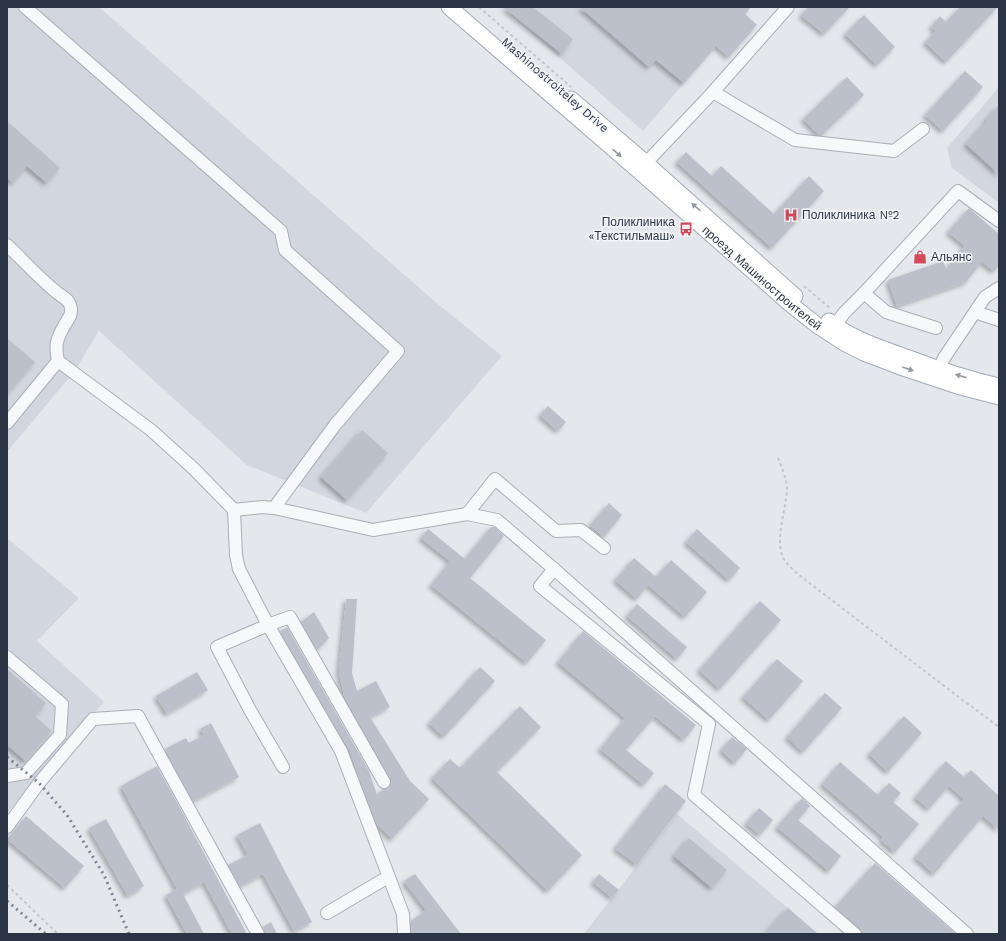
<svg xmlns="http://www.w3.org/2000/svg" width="1006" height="941" font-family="'Work Sans',sans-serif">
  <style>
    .built { fill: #d2d6de }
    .building { fill: #bbc0ca; filter: url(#shadow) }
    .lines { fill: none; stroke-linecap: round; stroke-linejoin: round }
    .minor-casing { stroke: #a9aeb7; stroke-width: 14 }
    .major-casing { stroke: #a3abb8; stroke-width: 17 }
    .path { stroke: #c2c5cb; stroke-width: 2; stroke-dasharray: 3 3; stroke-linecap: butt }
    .minor { stroke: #f7f8fa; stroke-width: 12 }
    .major { stroke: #fff; stroke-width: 15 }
    .rail { stroke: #7d8696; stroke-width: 3; stroke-dasharray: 2 4; stroke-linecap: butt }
    .oneway { fill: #959aa2 }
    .labels { text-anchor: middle; stroke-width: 3; stroke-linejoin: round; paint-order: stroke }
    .street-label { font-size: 12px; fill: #2b3445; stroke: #f4f6f9 }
    .poi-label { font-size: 12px; fill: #2b3445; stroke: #f4f6f9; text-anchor: start }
  </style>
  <defs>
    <filter id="shadow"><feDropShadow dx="-3" dy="3" stdDeviation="2" flood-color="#0004"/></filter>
  </defs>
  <rect width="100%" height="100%" fill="#e4e7ec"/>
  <g class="built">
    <polygon points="7,7 99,7 433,300 502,356 488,372 366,513 247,465 99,331 74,372 7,452"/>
    <polygon points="502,7 751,7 684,83 643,131"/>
    <polygon points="999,87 999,203 952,168 947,148"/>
    <polygon points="7,538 79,598 37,641 104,702 7,813"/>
    <polygon points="677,814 788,908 818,934 584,934"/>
  </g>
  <g class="building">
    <polygon points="503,7 533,7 573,39 562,54"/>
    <polygon points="580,7 751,7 745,14 757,25 729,57 716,46 684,83 656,60 649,67"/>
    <polygon points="808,7 850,7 824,34 801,15"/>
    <polygon points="960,7 998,7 946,62 925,42 936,31 931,27 940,16 946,22"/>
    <polygon points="864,15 895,47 877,65 845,34"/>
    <polygon points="965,71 983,87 943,131 925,115"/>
    <polygon points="847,77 864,95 822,135 819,135 803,119"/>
    <polygon points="999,105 999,174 966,144 987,121 986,120"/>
    <polygon points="7,121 60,168 47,183 27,166 13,183 7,178"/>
    <polygon points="686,152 712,176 721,166 774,214 809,176 824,191 772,248 677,162"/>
    <polygon points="969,208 999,234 999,266 994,271 982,262 966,282 897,306 888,280 943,261 946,269 965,246 948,232"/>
    <polygon points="7,338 35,362 7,395"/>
    <polygon points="548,406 566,422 558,431 540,415"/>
    <polygon points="362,430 388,453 347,500 321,477"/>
    <polygon points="609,503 622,515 604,537 590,525"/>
    <polygon points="491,527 494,527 504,536 470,578 546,640 527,663 431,585 450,561 421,538 428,529 465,559"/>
    <polygon points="697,529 740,568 729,580 686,542"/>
    <polygon points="634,558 656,577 671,560 707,592 685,617 648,585 637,599 615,580"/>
    <polygon points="346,599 357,599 352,673 357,691 376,681 390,707 370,717 410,781 429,799 392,839 377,824 359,778 350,751 280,631 287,627 369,771 377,795 383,789 388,788 391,785 392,781 344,696 339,672"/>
    <polygon points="760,601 781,620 720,689 699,670"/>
    <polygon points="637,604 687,647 677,659 627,616"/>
    <polygon points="314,612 329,638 317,650 301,622"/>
    <polygon points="583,631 696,725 684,740 655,716 626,750 654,773 644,785 600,749 625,718 558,662"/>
    <polygon points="777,659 803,681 769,720 743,697"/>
    <polygon points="480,667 495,681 444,737 429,723"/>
    <polygon points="7,669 46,703 35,716 52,731 26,761 7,745"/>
    <polygon points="197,672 208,690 167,714 156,696"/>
    <polygon points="825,693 842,708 803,752 787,737"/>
    <polygon points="520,706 541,727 497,772 582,855 548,891 432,778 450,759 460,768"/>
    <polygon points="904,716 922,733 888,772 869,754"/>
    <polygon points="211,723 239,777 193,801 165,749 186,738 189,743 204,735 200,729"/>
    <polygon points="732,737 747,749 735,763 721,750"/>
    <polygon points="946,761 964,777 971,770 999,796 999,830 983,816 934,874 915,857 964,799 949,786 929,809 915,797"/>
    <polygon points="840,762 878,795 889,783 901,793 893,802 919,824 895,852 881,840 883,837 822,784"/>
    <polygon points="157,766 180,808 247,934 232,934 204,882 183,894 204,934 187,934 166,895 177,889 121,786"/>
    <polygon points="665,784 686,801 637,865 615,848"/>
    <polygon points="802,798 810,806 798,820 841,856 829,871 777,827"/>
    <polygon points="759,808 773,820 760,835 746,823"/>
    <polygon points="26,816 84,866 65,888 7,839"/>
    <polygon points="106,819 144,886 128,896 89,828"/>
    <polygon points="260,823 281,864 312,922 294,931 263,874 240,886 228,865 248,855 237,835"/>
    <polygon points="689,838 727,870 712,888 674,856"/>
    <polygon points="875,863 956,934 865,934 862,931 860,928 835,907"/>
    <polygon points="415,874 461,934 412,934 411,921 426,910 404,881"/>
    <polygon points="599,874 619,890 612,898 593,882"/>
    <polygon points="788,908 818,934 765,934"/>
    <polygon points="271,922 277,934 265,934 263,927"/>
  </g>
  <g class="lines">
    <g class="minor-casing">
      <g id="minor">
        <polyline points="25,7 281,231 285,250 398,351 335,425 274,508"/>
        <polyline points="713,92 795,140 894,151 923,129"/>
        <polyline points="646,163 713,92 788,7"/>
        <path d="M7,245C23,260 37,276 54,290C58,294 64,297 68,301C71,305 72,311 70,316C68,319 66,323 64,326C56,340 55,346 58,361L151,430L194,469L234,510L236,555L239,569L268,625L341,751L403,914L404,934"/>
        <polyline points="864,293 886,312 936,328"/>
        <polyline points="975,312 999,320"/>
        <polyline points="835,326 844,313 864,293 958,191 999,221"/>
        <polyline points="939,369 944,358 985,297 999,288"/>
        <polyline points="7,423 58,361"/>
        <polyline points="234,510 262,507 274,508 373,530 467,514 497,520 554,569 967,934"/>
        <polyline points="467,514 495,479 556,531 581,530 604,548"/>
        <polyline points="554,569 540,586 709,724 694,795 855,934"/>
        <polyline points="7,657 62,704 60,735 26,773 7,776"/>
        <polyline points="283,767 250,710 217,647 268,625 290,617 384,782"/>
        <polyline points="7,827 39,783 93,719 138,716 258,934"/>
        <polyline points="327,913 383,880 389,878"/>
      </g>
    </g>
    <g class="major-casing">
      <g id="major">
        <path id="s1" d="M449,7L639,171L789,303L818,326L844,343L864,353L903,368L957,386L999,397"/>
        <polyline points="571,99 646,163 795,296"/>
        <path d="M829,321C852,339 881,348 909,358C938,369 968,379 999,386"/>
      </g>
    </g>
    <g class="path">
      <polyline points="479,7 571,87"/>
      <polyline points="804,286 831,309"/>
      <path d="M778,458C782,468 787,479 787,490C786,509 774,543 784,559C789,567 797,573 804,579L960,698L999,727"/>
      <polyline points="7,885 58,934"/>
    </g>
    <use href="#minor" class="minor"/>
    <use href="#major" class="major"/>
    <g class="rail">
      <polyline points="7,757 39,783 67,815 104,875 129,934"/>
      <polyline points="7,901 46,934"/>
    </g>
  </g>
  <defs><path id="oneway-solid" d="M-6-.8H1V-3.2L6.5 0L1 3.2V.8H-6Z"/></defs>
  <g class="oneway">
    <use href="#oneway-solid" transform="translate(617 153) rotate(41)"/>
    <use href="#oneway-solid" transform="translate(696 207) rotate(-139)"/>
    <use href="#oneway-solid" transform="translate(908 369) rotate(19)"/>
    <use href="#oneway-solid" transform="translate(961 376) rotate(-163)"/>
  </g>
  <defs>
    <g id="hospital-bare" transform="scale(1.08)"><path d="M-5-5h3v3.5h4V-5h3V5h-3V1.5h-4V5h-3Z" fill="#d1495b" stroke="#f4f6f9" stroke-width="2.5" paint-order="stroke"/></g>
    <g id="bus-bare" transform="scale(1.08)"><path d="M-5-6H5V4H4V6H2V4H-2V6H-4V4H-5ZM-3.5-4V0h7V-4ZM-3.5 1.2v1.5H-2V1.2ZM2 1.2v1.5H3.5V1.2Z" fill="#d1495b" stroke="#f4f6f9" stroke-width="2.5" paint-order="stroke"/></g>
    <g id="shop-bare" transform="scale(1.08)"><path d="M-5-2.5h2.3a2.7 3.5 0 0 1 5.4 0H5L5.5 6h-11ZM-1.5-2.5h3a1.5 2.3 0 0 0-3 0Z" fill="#d1495b" stroke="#f4f6f9" stroke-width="2.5" paint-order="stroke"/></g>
  </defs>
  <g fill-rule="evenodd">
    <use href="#hospital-bare" x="791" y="215"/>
    <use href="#bus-bare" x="686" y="229"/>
    <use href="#shop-bare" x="920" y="257"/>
  </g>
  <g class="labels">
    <g class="street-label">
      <text transform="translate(555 85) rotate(41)" y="4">Mashinostroiteley Drive</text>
      <text dy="4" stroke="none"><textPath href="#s1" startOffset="414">проезд Машиностроителей</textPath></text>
    </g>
    <g class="poi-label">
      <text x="802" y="219">Поликлиника №2</text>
      <text x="675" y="226" text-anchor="end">Поликлиника<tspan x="675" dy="14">«Текстильмаш»</tspan></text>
      <text x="931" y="261">Альянс</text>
    </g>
  </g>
  <rect width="1006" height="941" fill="none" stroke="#2b3445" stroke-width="16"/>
</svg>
